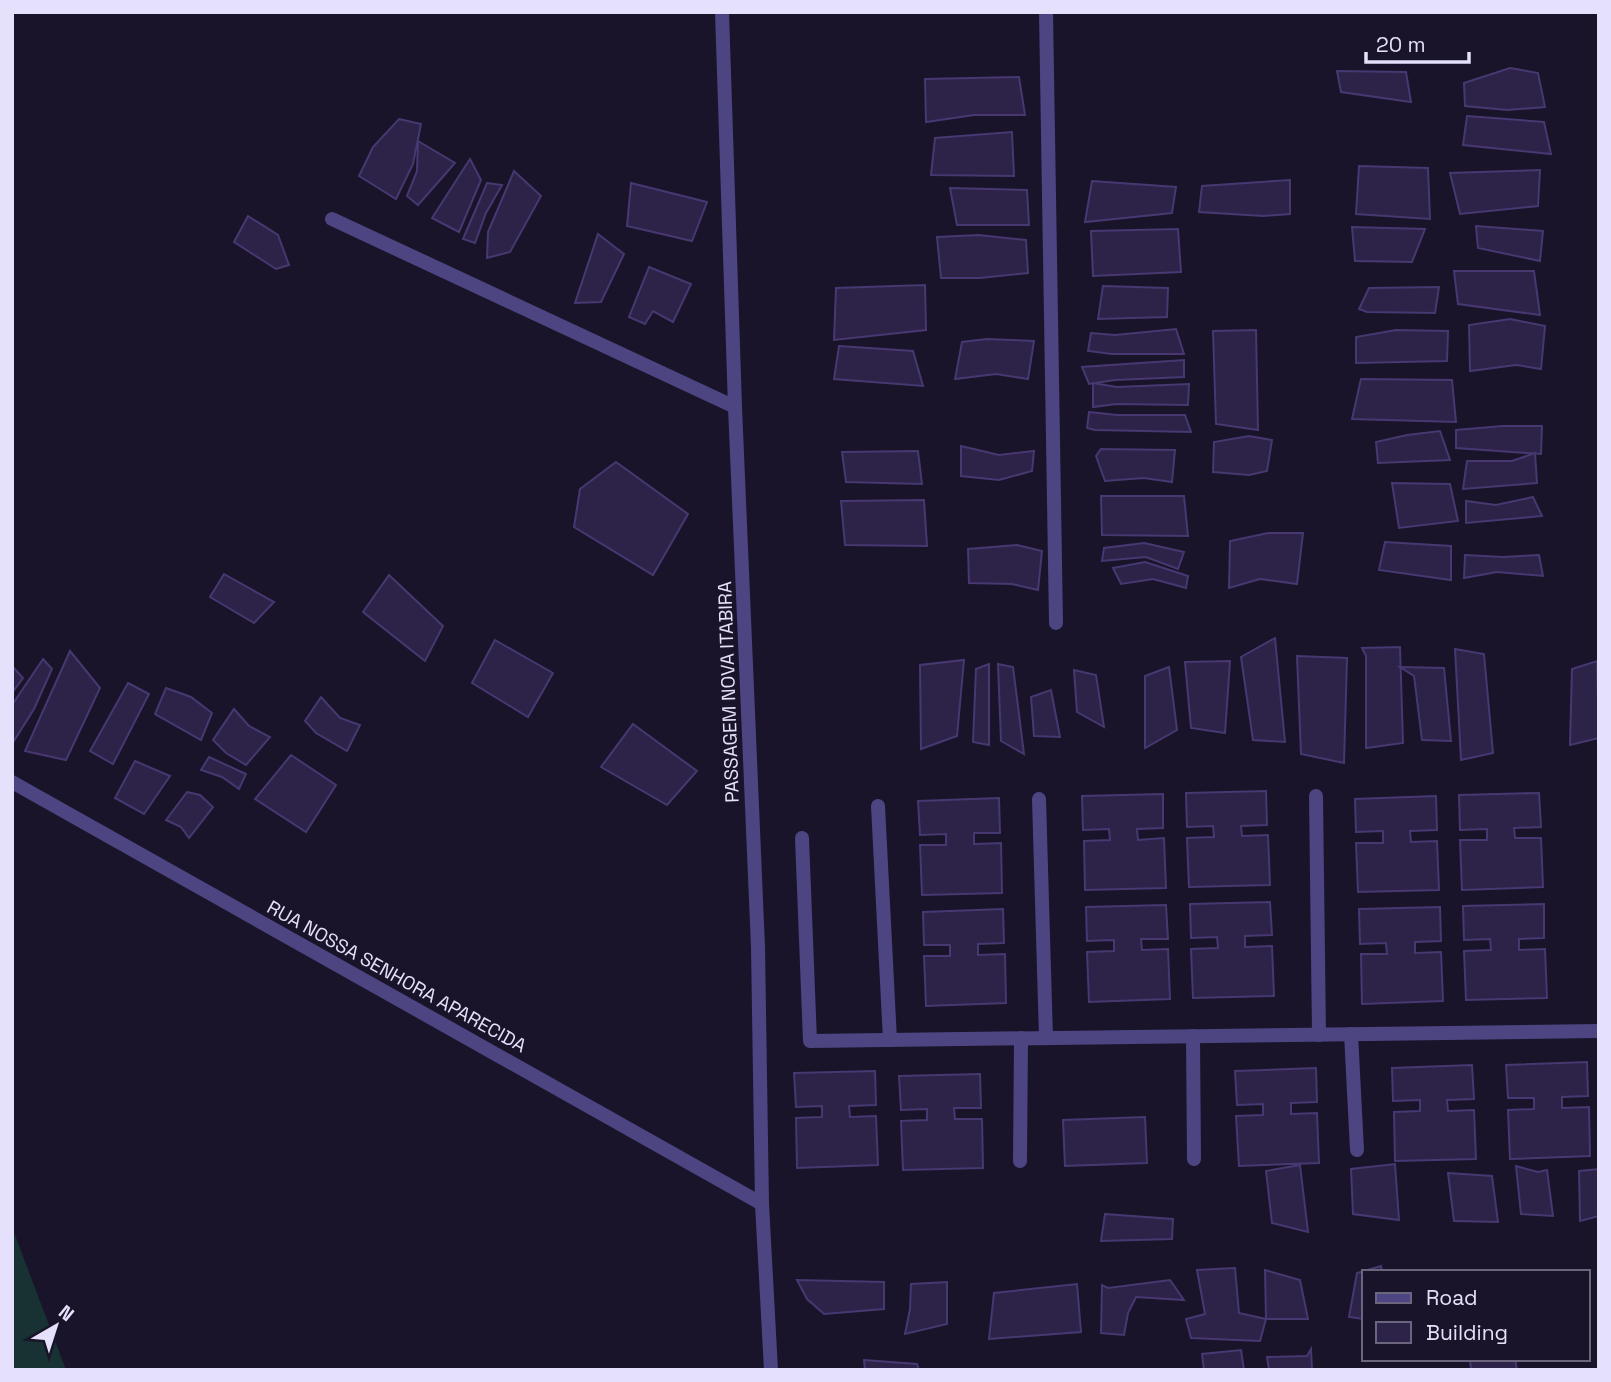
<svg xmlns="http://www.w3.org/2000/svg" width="1611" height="1382" font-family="'Space Grotesk',sans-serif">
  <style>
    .green { fill: #183132 }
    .building { fill: #2d2348; stroke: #473871; stroke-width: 2 }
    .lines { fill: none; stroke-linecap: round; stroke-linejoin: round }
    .service { stroke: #4c4582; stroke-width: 14 }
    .minor { stroke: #4c4582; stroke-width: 14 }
    .labels { text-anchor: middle; stroke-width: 7; stroke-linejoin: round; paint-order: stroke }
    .street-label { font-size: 19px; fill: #e5e0fb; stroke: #191429 }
  </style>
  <rect width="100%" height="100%" fill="#191429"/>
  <polygon class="green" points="12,1227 66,1370 12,1370"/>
  <g class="building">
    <polygon points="1510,68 1538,73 1545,107 1507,110 1465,106 1464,83"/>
    <polygon points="1337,71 1406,72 1411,102 1341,92"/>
    <polygon points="1019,77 1025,115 974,115 926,122 925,79"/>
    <polygon points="1467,116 1544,122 1551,154 1463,145"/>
    <polygon points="399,119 421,124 413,164 396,199 359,176 373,147"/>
    <polygon points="1012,132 1014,176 931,175 935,138"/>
    <polygon points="418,141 455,163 418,205 407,196 417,171"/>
    <polygon points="470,159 481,180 459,232 432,218"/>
    <polygon points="1359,166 1428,168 1430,219 1356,214"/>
    <polygon points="1540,170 1538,206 1460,214 1450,173"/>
    <polygon points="514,171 541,196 510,252 487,258 488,232"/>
    <polygon points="1290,180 1290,214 1263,216 1199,212 1202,186"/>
    <polygon points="1092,181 1176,187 1172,213 1085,222"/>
    <polygon points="487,183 502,185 486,213 475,243 463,239"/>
    <polygon points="631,183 707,202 692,241 627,226"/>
    <polygon points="950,188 1027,190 1029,225 957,225"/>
    <polygon points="248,216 278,235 289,265 276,269 234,242"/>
    <polygon points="1476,226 1543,231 1540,261 1478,248"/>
    <polygon points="1352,227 1425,229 1412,262 1355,261"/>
    <polygon points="1178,229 1181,272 1093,276 1091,231"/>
    <polygon points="598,234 624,254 601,302 575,303"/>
    <polygon points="979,235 1026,240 1028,273 980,278 941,278 937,237"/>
    <polygon points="649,267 691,284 673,322 653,311 645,324 629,317"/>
    <polygon points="1454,271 1534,271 1540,315 1458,304"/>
    <polygon points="925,285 926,330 834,340 836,288"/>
    <polygon points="1103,286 1168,288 1167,317 1098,319"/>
    <polygon points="1439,287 1435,313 1367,312 1359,309 1369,288"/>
    <polygon points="1510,319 1545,326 1541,369 1516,365 1470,371 1469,325"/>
    <polygon points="1176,329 1184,354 1112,354 1088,351 1091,333 1115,335"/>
    <polygon points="1256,330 1258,430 1216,424 1213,331"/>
    <polygon points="1396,330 1448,331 1447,361 1356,363 1356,337"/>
    <polygon points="987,339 1034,341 1028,379 996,374 955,379 962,342"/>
    <polygon points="839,346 913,351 923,386 834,379"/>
    <polygon points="1184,360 1184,377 1115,380 1089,384 1082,367"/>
    <polygon points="1361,379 1452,380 1456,422 1352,419"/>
    <polygon points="1093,383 1117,387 1189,384 1188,405 1116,404 1093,407"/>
    <polygon points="1089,412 1117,415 1185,415 1191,432 1095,430 1087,428"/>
    <polygon points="1503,426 1542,426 1541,454 1456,448 1456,430"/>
    <polygon points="1440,431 1450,460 1378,463 1376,442 1407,435"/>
    <polygon points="1249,436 1272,440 1267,471 1249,475 1213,472 1214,442"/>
    <polygon points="961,446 999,455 1034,451 1032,471 999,480 961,476"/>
    <polygon points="1101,449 1175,450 1172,482 1144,478 1105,481 1096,456"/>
    <polygon points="918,451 922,484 846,482 842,452"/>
    <polygon points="1535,453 1537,483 1463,489 1467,461 1512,461"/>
    <polygon points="616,462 688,514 653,575 574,527 580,489"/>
    <polygon points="1392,483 1450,484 1458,521 1399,528"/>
    <polygon points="1101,496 1184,496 1188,536 1102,535"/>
    <polygon points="1533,497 1542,516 1466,523 1466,501 1496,505"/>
    <polygon points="924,500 927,546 845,545 841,501"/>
    <polygon points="1268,533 1303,533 1297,584 1260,579 1229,588 1230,541"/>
    <polygon points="1385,542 1451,546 1451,580 1379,570"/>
    <polygon points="1144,543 1184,552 1178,569 1146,557 1102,561 1104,548"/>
    <polygon points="1017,545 1042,551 1038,590 1012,584 969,583 968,549"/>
    <polygon points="1465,555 1503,557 1539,555 1543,576 1497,572 1464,578"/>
    <polygon points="1145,562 1188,576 1186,588 1153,579 1121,584 1113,568"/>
    <polygon points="224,574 274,602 254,623 210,597"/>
    <polygon points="389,575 443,626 425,661 363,612"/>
    <polygon points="1275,638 1285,742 1253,740 1241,657"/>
    <polygon points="495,640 553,673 528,717 472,683"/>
    <polygon points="1400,647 1403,743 1366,748 1366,656 1362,648"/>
    <polygon points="1455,649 1484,654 1493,753 1461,760"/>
    <polygon points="70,651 100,688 66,760 25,751"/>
    <polygon points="1297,656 1347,658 1344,763 1301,754"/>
    <polygon points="43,659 52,669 34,709 12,744 12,705"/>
    <polygon points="964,660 957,736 921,749 920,665"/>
    <polygon points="1230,661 1225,733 1191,728 1185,662"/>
    <polygon points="1597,661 1599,738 1570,745 1572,669"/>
    <polygon points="989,664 989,745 973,742 976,669"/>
    <polygon points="998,664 1013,667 1024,754 1001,741"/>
    <polygon points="12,666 23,678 12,693"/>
    <polygon points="1169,667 1177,730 1145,748 1145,676"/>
    <polygon points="1400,667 1444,668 1451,741 1422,740 1414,676"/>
    <polygon points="1074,670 1096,675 1104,727 1077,712"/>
    <polygon points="128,683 149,694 113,764 90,751"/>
    <polygon points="166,688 191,697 212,713 201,740 155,714"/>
    <polygon points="1051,690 1060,737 1034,736 1031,697"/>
    <polygon points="321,697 340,718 360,725 347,751 316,733 305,721"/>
    <polygon points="234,709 249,726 270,737 246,765 226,753 213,740"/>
    <polygon points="633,724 697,771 667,805 601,767"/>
    <polygon points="291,755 336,785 306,832 255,799"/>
    <polygon points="209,757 246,774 239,789 222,777 201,770"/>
    <polygon points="135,761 170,776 144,814 115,798"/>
    <polygon points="1266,791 1267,825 1241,826 1242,836 1268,835 1270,885 1189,887 1187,838 1214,837 1213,826 1187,827 1186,793"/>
    <polygon points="187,792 200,795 213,807 189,838 181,827 166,820"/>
    <polygon points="1539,793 1541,827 1514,828 1515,838 1541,838 1543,887 1462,890 1460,840 1487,840 1487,829 1460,830 1459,795"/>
    <polygon points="1163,794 1163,828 1137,829 1138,840 1164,838 1166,888 1085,890 1084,841 1110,840 1109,829 1083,830 1082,796"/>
    <polygon points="1436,796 1437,830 1410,831 1411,842 1437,841 1439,890 1358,892 1356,843 1383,843 1383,831 1356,832 1355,799"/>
    <polygon points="999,798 1000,833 974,833 974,844 1001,843 1002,893 922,895 920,845 946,845 946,834 920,835 918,801"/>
    <polygon points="1270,902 1272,935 1245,936 1245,947 1272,946 1274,996 1193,998 1191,949 1218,948 1217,937 1191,938 1190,904"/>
    <polygon points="1544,904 1544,938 1519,939 1519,950 1545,949 1547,998 1466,1000 1464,951 1491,950 1490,939 1464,940 1463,906"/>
    <polygon points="1166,905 1168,939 1141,939 1142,950 1168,949 1170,999 1089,1002 1087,952 1114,951 1114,940 1087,941 1086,907"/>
    <polygon points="1440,907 1441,941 1415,942 1415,953 1441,952 1443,1001 1362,1004 1361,954 1387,954 1386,943 1360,944 1359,909"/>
    <polygon points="1003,909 1004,943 978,944 978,955 1005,954 1006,1003 926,1006 924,956 950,956 950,945 924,945 923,912"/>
    <polygon points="1587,1062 1588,1096 1562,1097 1562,1108 1589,1107 1590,1156 1510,1159 1508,1110 1534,1109 1534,1098 1508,1098 1506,1065"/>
    <polygon points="1472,1065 1474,1099 1447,1100 1448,1111 1474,1110 1476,1159 1395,1161 1394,1112 1420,1111 1420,1100 1393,1101 1392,1068"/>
    <polygon points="1316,1068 1317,1102 1291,1103 1291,1114 1317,1113 1319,1163 1239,1166 1236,1116 1263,1115 1263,1104 1237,1105 1235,1071"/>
    <polygon points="875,1071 876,1105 849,1106 850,1117 876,1116 878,1165 797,1168 796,1118 822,1117 822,1106 796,1107 794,1073"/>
    <polygon points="980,1074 981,1108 954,1108 955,1119 982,1119 983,1168 903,1170 901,1121 927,1120 927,1109 901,1110 899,1076"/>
    <polygon points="1145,1117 1147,1163 1065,1166 1063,1120"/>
    <polygon points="1395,1164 1399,1220 1353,1214 1351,1169"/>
    <polygon points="1300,1165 1308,1232 1272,1223 1266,1171"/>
    <polygon points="1516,1166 1538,1172 1547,1170 1553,1216 1521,1214"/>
    <polygon points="1599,1169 1599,1216 1580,1221 1579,1171"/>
    <polygon points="1448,1173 1492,1176 1498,1222 1454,1221"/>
    <polygon points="1105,1214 1173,1219 1172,1239 1101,1241"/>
    <polygon points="1381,1266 1382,1272 1364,1272 1364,1319 1349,1317 1357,1273"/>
    <polygon points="1235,1268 1239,1313 1266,1319 1260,1341 1191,1338 1186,1319 1205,1314 1197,1270"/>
    <polygon points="1265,1270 1300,1280 1308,1319 1266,1319"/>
    <polygon points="797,1280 884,1282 884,1309 824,1314 807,1299"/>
    <polygon points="1170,1280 1184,1300 1136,1297 1128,1313 1124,1335 1101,1333 1102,1285 1108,1288"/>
    <polygon points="947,1282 947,1324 905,1334 910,1309 911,1284"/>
    <polygon points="1077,1284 1081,1332 989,1339 994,1293"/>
    <polygon points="1311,1349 1312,1370 1269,1370 1267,1357 1307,1356"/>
    <polygon points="1241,1350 1244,1370 1204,1370 1202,1354"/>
    <polygon points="1470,1359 1515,1359 1517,1370 1471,1370"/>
    <polygon points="864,1360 917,1364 919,1370 865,1370"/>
  </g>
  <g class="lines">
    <g class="service">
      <polyline points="1046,12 1056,623"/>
      <polyline points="1316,796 1319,1035"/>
      <polyline points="1039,799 1046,1038"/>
      <polyline points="878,806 890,1040"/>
      <polyline points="802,838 810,1041 1599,1031"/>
      <polyline points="1351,1034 1357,1150"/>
      <polyline points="1193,1036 1194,1159"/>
      <polyline points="1020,1161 1021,1038"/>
    </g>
    <g class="minor">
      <polyline points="722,12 735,407 758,947 762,1204 771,1370"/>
      <polyline points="332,219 735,407"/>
      <polyline points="12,782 762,1204"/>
    </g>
  </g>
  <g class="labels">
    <g class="street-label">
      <text transform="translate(728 692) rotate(-92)" y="7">PASSAGEM NOVA ITABIRA</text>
      <text transform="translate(397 976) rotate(29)" y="7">RUA NOSSA SENHORA APARECIDA</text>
    </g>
  </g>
  <rect width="1611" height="1382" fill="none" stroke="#e5e0fb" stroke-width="28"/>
  <rect x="1362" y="1270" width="228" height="91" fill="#191429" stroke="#6b667d" stroke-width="2"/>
  <rect x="1376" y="1293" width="35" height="10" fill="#4c4582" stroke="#6b667d" stroke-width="2"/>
  <text x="1426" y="1305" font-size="21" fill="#e5e0fb">Road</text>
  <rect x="1376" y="1322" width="35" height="21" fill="#2d2348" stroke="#6b667d" stroke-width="2"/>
  <text x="1426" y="1340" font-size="21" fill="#e5e0fb">Building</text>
  <g transform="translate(56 1326) rotate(39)" stroke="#191429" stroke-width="5" paint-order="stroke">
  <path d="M0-5L12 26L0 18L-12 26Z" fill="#e5e0fb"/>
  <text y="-10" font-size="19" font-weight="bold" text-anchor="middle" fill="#e5e0fb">N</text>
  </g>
  <path d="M1366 52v10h103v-10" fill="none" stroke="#e5e0fb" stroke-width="3.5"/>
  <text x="1376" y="52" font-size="21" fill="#e5e0fb" stroke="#191429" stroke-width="5" paint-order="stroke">20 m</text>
</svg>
